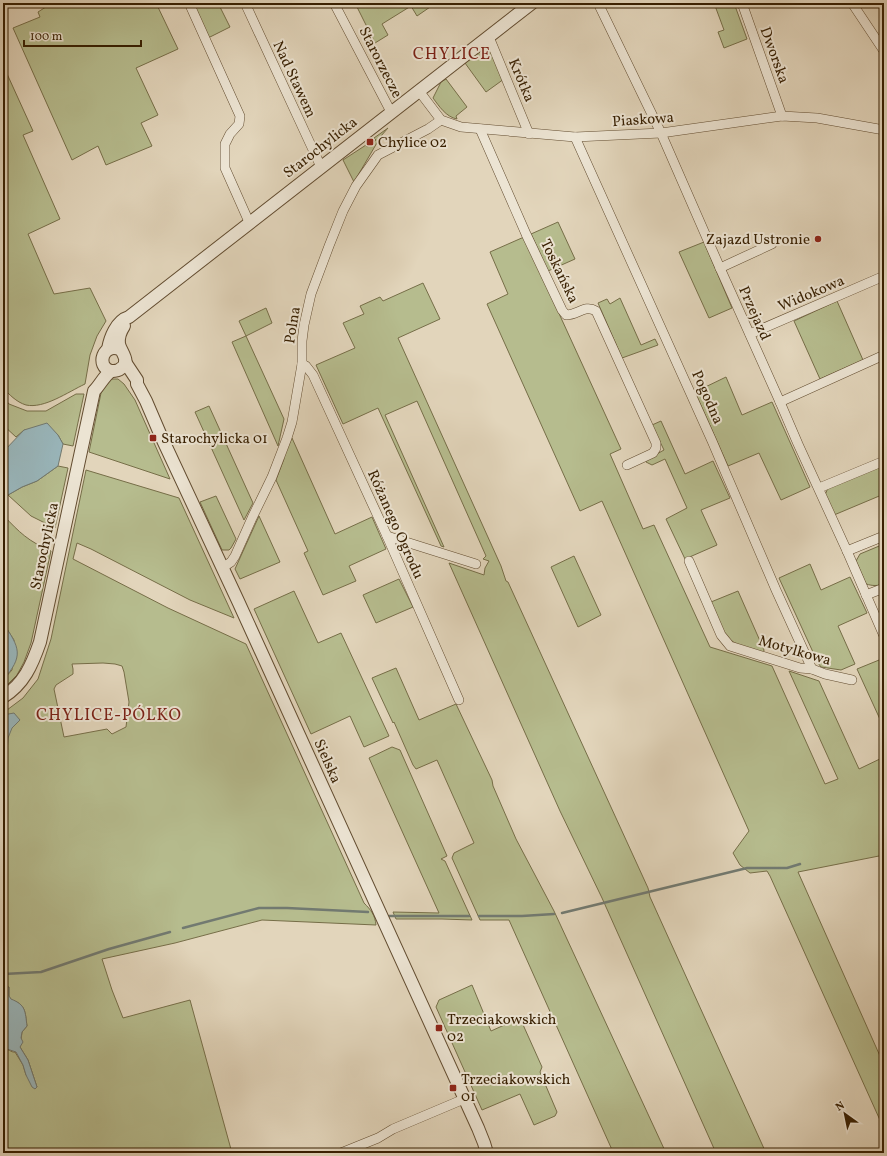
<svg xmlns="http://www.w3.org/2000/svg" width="887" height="1156" font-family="Vollkorn,serif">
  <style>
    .green { fill: #b6bc8e; stroke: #766e48; fill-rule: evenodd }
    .water { fill: #99b6bb; stroke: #727a71 }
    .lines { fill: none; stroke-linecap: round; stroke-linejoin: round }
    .stream { stroke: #727a71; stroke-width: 2.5 }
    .minor-casing { stroke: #624c30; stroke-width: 10 }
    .tertiary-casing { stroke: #624c30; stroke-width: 14 }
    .minor { stroke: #ece4d3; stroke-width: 9 }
    .tertiary { stroke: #ece4d3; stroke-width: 12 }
    .poi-dot { fill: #8f2418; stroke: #ece4d3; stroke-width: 1.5 }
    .labels { text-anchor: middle; stroke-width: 4; stroke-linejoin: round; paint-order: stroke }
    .street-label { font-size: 15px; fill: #371f01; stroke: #ece4d3 }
    .poi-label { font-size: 15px; fill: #371f01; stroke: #ece4d3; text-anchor: start }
    .quarter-label { font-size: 17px; letter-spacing: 1px; fill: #7a1f14; stroke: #ece4d3 }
  </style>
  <rect width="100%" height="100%" fill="#e2d5bb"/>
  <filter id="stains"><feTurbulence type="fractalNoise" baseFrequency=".005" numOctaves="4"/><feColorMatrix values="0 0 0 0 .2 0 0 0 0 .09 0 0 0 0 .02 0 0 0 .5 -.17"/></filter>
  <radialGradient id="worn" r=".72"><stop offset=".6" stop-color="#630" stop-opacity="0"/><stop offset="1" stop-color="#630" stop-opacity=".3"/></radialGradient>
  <g class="green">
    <polygon points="52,3 156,3 178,49 136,68 158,115 141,123 152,146 106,165 98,146 72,160 13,28 40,17 38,12"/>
    <polygon points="193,3 218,3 230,27 208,38"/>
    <polygon points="355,3 432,3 433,5 417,16 411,6 382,24 388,35 375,43"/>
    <polygon points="714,3 734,3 747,39 724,48 718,32 724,30"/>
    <polygon points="488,46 504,79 486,92 465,63"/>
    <path d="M3,65L33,131L23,135L60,219L28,234L54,294L90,288L106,321L97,336L90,355L85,384C68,392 44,409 26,405C16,402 9,394 3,388Z"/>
    <path d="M446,79L467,107L456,116L457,119C446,117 439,106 433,98L441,82Z"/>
    <polygon points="388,128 381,136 354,182 343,160 366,145 367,147 376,140 374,138"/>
    <polygon points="558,222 575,259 548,271 531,234"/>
    <polygon points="524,237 621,449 610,454 643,529 654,525 710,647 772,666 825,784 838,779 789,671 819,681 859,769 884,757 884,855 798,872 884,1065 884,1129 770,876 767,871 750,873 740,865 733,853 749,831 602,501 580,511 487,304 508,294 490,252"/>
    <polygon points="704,242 732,308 709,318 679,252"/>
    <polygon points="423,283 440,319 398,338 501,566 506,581 508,582 648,888 650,897 766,1153 716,1153 602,898 560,811 449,563 484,575 485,568 489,561 483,559 486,556 417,401 385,415 444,547 441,546 378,408 343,424 316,365 355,348 343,323 364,314 360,306 380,297 383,301"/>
    <polygon points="620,298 641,345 655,339 658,345 622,358 598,303 607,299 610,304"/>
    <polygon points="837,301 863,360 820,379 794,321"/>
    <polygon points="266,308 272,323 246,336 284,419 278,446 232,342 246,336 239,321"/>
    <polygon points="726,377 742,415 772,402 810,487 781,500 759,453 728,466 695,392"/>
    <polygon points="112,379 118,379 124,384 135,400 170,479 89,452 101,393 107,382"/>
    <polygon points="76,394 84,394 73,446 63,444 58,435 24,430 16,437 3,425 3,397 9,404 27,411 46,411"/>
    <polygon points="209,406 253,503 244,520 195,412"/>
    <polygon points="661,421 685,474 713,461 730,498 701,510 717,545 685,559 666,519 687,508 665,459 652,465 646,462 646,460 664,450 652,425"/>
    <polygon points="292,438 335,534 372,517 386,549 349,566 356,581 323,595 304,553 308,551 276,480 284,459 283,456"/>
    <polygon points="884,465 884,494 834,515 825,495 828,488"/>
    <polygon points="58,466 68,468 55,528 31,516 8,495 22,487 37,481"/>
    <path d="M86,470L179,498L234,618L190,600L91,549L77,543L73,559L168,608L246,644L364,903C371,910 375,915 376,925L262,920L175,943L102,959L112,990L123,1018L190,1000L232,1153H3V1051C8,1047 11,1053 15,1052L23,1065L26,1075L37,1087L28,1060L20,1047L22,1032L27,1026C25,1012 26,1004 11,1000L9,996V987L3,988V713L23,698L38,679L51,639ZM103,663L115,664L122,666L124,672L129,702L126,727L112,734L107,729L64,737L54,689L56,685L73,674V669L72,664Z"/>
    <polygon points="216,496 236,539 231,548 229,550 222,550 200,502"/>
    <path d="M3,515C20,533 28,541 51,551L31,643L24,662L17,675L3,689V680L12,670L14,640L3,623Z"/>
    <polygon points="259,516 280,562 240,579 235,569"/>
    <path d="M884,544V584C877,586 873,586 866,584L856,561L860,554Z"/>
    <polygon points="574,556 601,615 578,627 551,567"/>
    <polygon points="810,564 821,590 850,577 867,613 838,626 855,664 841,670 821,667 818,663 779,578"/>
    <polygon points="399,579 413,607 376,623 363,595"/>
    <polygon points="294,591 318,643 341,633 389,736 364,747 350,716 311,734 254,609"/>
    <path d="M738,591L764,650L763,654C749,649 730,645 723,631C718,623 715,612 711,602Z"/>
    <polygon points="884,658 884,728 857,669"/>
    <polygon points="396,668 419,720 456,704 492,780 493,786 516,839 554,911 666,1153 612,1153 613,1152 509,920 480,920 452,858 454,853 474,843 437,760 416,769 413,765 394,722 393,723 372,678"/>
    <polygon points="392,747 400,750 447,856 441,859 445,861 472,920 442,919 396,919 393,912 439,913 369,758"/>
    <polygon points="472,985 491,1031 520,1018 542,1067 540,1072 557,1112 555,1116 534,1125 520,1094 482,1110 436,1007 439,1000"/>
  </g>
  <g class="water">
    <polygon points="47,423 58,435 63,444 58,466 37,481 22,487 8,495 3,500 3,452 24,430"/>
    <path d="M3,623C20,648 24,656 3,680Z"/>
    <polygon points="14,713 20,720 12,728 8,738 7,753 3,771 3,715"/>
    <path d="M9,987V996L11,999C26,1005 25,1011 27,1026L22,1032L21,1038L23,1042L20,1047L28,1060L37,1087L35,1089L32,1087L26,1075L23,1065L16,1052L7,1049L3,1051V988Z"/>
  </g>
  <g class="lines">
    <g class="stream">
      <polyline points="562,913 747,868 787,868 800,864"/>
      <polyline points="389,916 469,916"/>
      <polyline points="479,916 522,916 554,914"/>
      <polyline points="183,928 259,908 287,908 368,912"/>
      <polyline points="3,973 4,974 41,972 109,949 170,932"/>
    </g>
    <g class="minor-casing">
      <g id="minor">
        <polyline points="189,3 240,116 239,124 230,134 225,144 225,168 249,222"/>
        <polyline points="245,3 321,167"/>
        <polyline points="334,3 391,112"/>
        <polyline points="598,3 661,133 720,268 780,402 798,444 847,551 884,636"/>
        <polyline points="742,3 782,116"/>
        <polyline points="852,3 884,51"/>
        <polyline points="489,37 529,134"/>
        <polyline points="419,91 441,120 461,127 575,137 661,133 782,116 817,118 884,130"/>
        <path d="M480,129L526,234L562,310L566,315C578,315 585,304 596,311L656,443V448L653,453L627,465"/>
        <polyline points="575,137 712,441 776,590 812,669"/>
        <polyline points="720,268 772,244"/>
        <polyline points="750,334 884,276"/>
        <polyline points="302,364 306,366 313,375 387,536 459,700"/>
        <polyline points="780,402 884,355"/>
        <polyline points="819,488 884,461"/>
        <polyline points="387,536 476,564"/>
        <polyline points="847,551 884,536"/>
        <polyline points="689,561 721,635 730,646 800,668 812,669 825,674 852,680"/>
        <polyline points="222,568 231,562 235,556 252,518 272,477 287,438 292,422 302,364 302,341 304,325 311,294 329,246 343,211 356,186 378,155 428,129 441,120"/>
        <polyline points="866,595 884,588"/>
        <polyline points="341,1153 378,1138 393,1129 464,1099"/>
      </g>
    </g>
    <g class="tertiary-casing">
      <g id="tertiary">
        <path d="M108,349C110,338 116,321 129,317L532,3"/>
        <path d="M121,350C103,341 95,367 111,371C114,371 118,371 120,369C132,362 121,353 119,344C118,337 120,332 124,326"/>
        <polyline points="125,362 137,380 137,384 146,401 161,436 238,601 478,1128 484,1143 487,1153"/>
        <path d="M3,697C24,684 32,665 40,642L94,391C100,385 104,376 111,371"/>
      </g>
    </g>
    <use href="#minor" class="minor"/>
    <use href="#tertiary" class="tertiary"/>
  </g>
  <g class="poi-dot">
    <rect x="366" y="138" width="8" height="8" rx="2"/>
    <circle cx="818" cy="239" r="4"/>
    <rect x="149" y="434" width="8" height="8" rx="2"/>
    <rect x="435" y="1024" width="8" height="8" rx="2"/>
    <rect x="449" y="1084" width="8" height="8" rx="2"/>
  </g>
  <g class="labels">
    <g class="street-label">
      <text transform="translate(775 55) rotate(70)" y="5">Dworska</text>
      <text transform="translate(381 62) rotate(63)" y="5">Starorzecze</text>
      <text transform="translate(295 79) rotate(65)" y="5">Nad Stawem</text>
      <text transform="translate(522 80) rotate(67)" y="5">Krótka</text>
      <text transform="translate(643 119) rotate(-4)" y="5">Piaskowa</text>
      <text transform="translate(320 147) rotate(-38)" y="5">Starochylicka</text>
      <text transform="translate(560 271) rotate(64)" y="5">Toskańska</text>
      <text transform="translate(811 293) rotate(-23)" y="5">Widokowa</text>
      <text transform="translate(755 313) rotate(66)" y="5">Przejazd</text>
      <text transform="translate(292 325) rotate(-81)" y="5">Polna</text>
      <text transform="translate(708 397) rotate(66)" y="5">Pogodna</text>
      <text transform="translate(396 524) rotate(66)" y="5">Różanego Ogrodu</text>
      <text transform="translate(44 546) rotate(-78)" y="5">Starochylicka</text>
      <text transform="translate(795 650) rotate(16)" y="5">Motylkowa</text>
      <text transform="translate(328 761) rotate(66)" y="5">Sielska</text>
    </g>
    <g class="poi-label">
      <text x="378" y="147">Chylice 02</text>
      <text x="810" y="244" text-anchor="end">Zajazd Ustronie</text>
      <text x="161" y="443">Starochylicka 01</text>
      <text x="447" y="1024">Trzeciakowskich<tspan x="447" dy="17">02</tspan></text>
      <text x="461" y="1084">Trzeciakowskich<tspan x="461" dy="17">01</tspan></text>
    </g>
    <g class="quarter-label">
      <text x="452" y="59">CHYLICE</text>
      <text x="109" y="720">CHYLICE-PÓLKO</text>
    </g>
  </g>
  <rect width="887" height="1156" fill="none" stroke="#e2d5bb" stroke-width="16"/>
  <rect x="4" y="4" width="879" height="1148" fill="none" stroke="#371f01" stroke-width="2"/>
  <rect x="8" y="8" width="871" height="1140" fill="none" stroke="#371f01"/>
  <g transform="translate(845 1114) rotate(327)" stroke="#ece4d3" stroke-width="3" paint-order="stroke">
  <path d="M0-3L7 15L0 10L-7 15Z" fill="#371f01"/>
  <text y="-6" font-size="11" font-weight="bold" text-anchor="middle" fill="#371f01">N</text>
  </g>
  <path d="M24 40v6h117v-6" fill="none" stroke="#371f01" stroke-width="2"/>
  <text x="30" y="40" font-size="12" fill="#371f01" stroke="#ece4d3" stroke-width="3" paint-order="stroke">100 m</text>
  <rect width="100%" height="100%" filter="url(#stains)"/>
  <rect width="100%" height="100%" fill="url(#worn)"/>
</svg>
